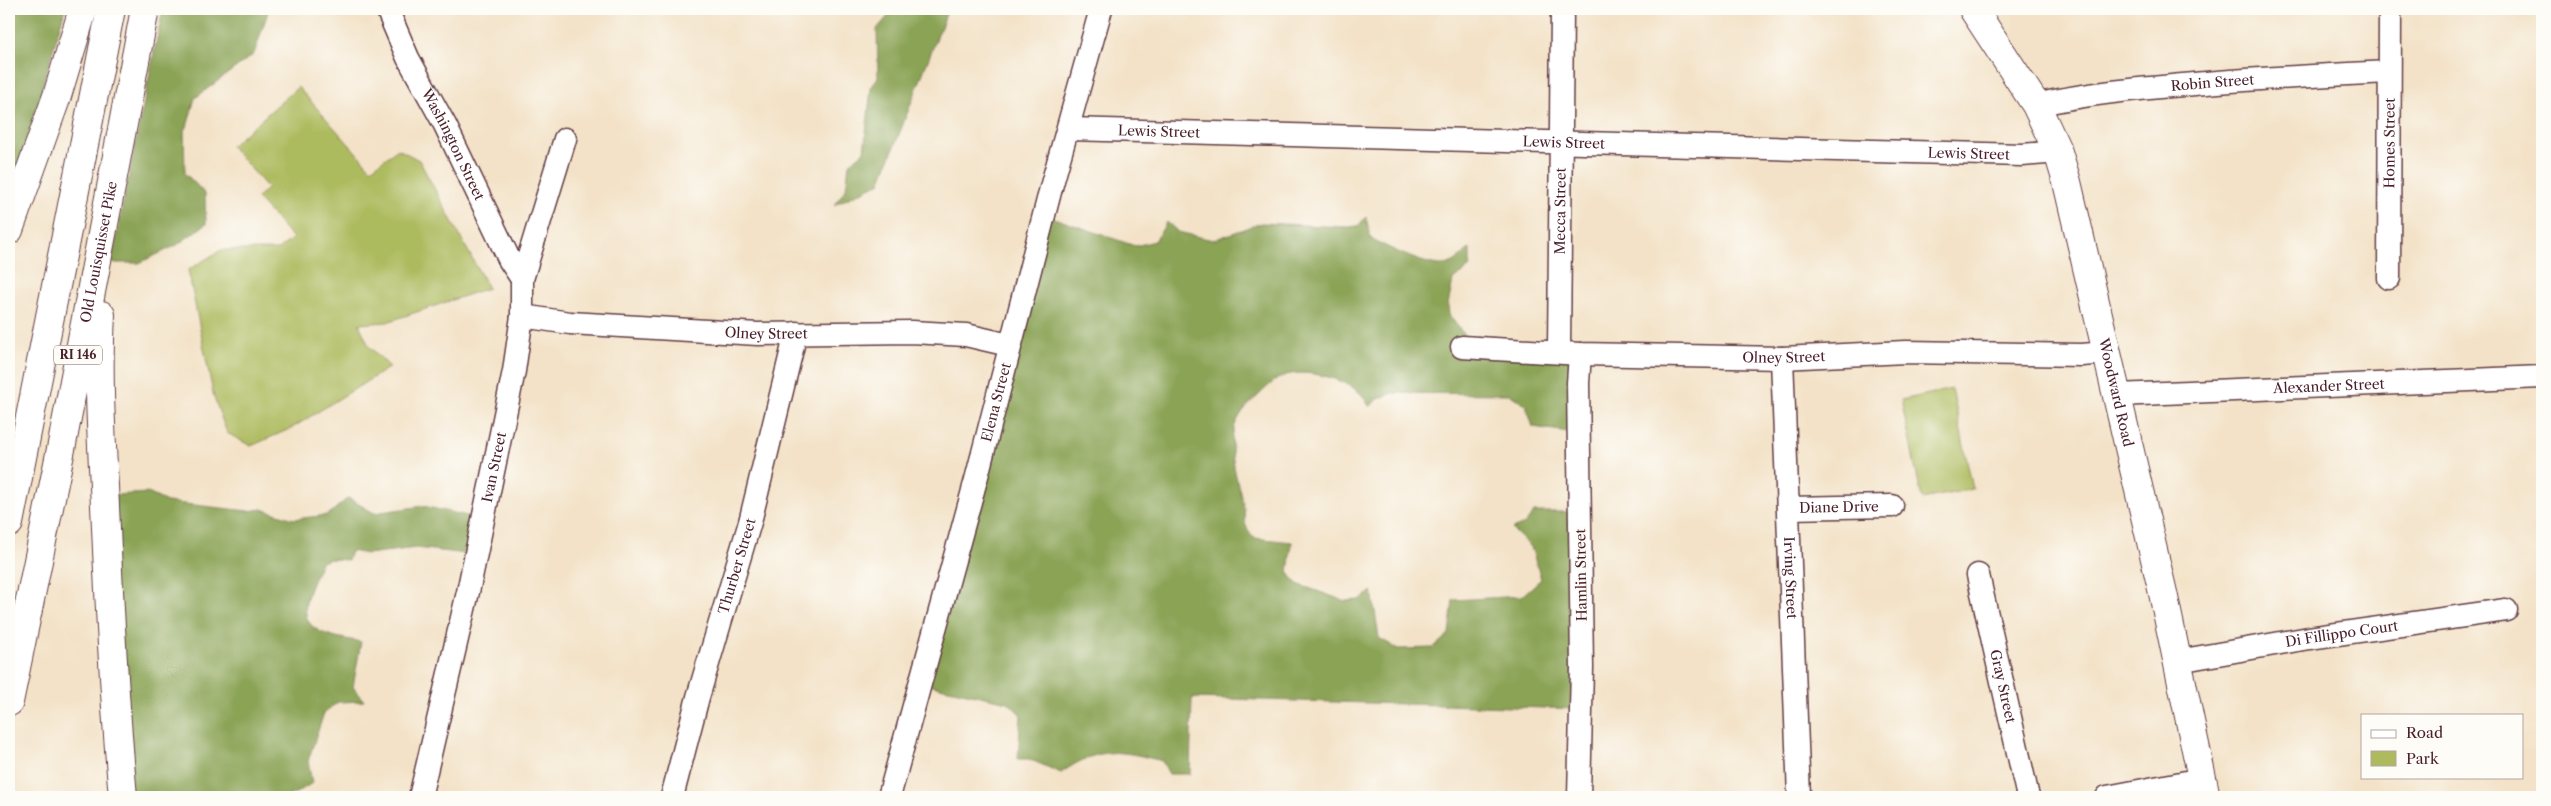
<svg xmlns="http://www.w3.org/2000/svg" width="2551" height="806" font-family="'Libre Caslon Text',serif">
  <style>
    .green { fill: #adbb5e; stroke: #7c6d44 }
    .forest { fill: #8aa355; stroke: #6a6140 }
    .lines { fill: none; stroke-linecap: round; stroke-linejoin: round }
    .street-casing { stroke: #633c42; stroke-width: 25 }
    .secondary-casing { stroke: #633c42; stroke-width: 30 }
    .highway-casing { stroke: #633c42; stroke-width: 30 }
    .street { stroke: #fff; stroke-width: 22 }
    .secondary { stroke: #fff; stroke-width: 28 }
    .highway { stroke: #fff; stroke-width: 28 }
    .labels { text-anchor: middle; stroke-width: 4; stroke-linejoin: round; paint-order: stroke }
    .shield { fill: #fdfcf7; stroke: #806168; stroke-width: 1 }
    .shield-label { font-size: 12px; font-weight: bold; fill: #4a1f2b }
    .street-label { font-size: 14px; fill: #4a1f2b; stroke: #fdfcf7 }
  </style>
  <rect width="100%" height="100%" fill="#fdfcf7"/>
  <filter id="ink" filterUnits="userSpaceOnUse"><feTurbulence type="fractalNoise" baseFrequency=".02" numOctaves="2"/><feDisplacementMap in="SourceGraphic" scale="10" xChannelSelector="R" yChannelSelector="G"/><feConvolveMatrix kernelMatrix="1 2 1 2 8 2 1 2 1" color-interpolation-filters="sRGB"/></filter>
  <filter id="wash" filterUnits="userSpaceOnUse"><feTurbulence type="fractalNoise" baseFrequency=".0096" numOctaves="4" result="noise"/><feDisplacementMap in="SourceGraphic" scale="20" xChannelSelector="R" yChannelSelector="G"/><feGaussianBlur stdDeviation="1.12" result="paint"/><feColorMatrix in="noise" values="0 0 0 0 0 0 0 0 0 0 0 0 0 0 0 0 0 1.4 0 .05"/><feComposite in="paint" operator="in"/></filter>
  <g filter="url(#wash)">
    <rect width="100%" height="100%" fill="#f3e2c7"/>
    <g class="green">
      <polygon points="298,87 371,169 398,149 419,160 488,288 387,322 359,324 369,346 390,367 292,428 251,446 227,433 214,398 188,270 221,250 278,250 293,238 257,198 268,188 231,146"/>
      <polygon points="1952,389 1973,489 1922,499 1901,400"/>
    </g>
    <g class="forest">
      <polygon points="9,9 65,9 21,160 9,188"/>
      <polygon points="163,9 269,9 254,54 195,98 187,127 184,130 185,173 205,194 206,224 177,245 139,263 111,263"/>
      <polygon points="890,9 948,9 880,183 834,205 846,189 849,164 864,152 871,88 878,77 877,29 889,15"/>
      <path d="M1048,216L1135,246L1155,241L1167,222L1178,232L1213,240L1261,223L1348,227L1358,226L1366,217L1371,239C1388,247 1431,270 1448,264C1457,262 1463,254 1470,248V267L1453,280L1448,305L1449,315L1468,340L1581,350L1576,433L1533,427L1526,405L1509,394L1393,393L1376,400L1370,407C1367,404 1365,398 1362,395C1347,378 1299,366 1279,378C1272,382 1265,389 1259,395C1248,404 1236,417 1233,432C1229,456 1237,480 1243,503C1247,522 1240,520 1254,538L1292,542L1288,572L1297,584L1345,601L1360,600L1372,591L1379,638L1398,649L1433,648L1449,634L1453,600L1522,596L1541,579L1531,547L1512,529L1525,524L1534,512H1580L1581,709L1192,698L1190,774H1169L1162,761C1120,750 1099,746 1061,773L1029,759H1018L1021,715L1008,702L921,683Z"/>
      <path d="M148,493L167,502L248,511L262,509L294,519L328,515L348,498L374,513L423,506L481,519L475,555L416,548L367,554L351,551L348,560L330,559L321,562C314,581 293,614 316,629C327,637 348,639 361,642L353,687L364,701L338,702L324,713L308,761L312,783C303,789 293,796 282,797C273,798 266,793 258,797H123L99,496Z"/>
    </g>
  </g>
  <g filter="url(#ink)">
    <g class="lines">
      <g class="street-casing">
        <g id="street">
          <path id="s1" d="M387,9L408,58L445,125L510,261L522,279"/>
          <path id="s2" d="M2036,105C2092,92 2149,88 2206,83C2267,78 2328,75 2389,72"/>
          <path id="s3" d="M1069,129L2022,155L2058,152"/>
          <path id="s4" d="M2389,278L2390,9"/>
          <path id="s5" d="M522,316L570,323L758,334L912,332L966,335L1009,345"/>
          <path id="s6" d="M1462,347L1580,354L1782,358L1905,352L2081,355L2107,353"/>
          <path id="s7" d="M1559,352L1562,9"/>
          <path id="s8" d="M1782,358L1799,797"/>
          <path id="s9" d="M2117,395L2542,377"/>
          <path id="s10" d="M1788,508L1892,506"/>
          <path id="s11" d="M1978,575L2028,797"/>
          <path id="s12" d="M2178,661L2309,638L2506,610"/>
          <path id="s13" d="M420,797L468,592L514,371L522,316V279L565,139"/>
          <path id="s14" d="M672,797L698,697L750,522L796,333"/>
          <path id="s15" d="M889,797L977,476L1052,184L1101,9"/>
          <polyline points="1579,797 1582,667 1578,383 1580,354"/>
          <polyline points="2107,797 2202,779"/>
        </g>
      </g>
      <g class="secondary-casing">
        <g id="secondary">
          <path id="s16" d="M1973,9L2036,105L2058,152L2067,182L2163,593L2206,797"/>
        </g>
      </g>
      <g class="highway-casing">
        <g id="highway">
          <polyline points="9,230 57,96 83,9"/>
          <path d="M101,315C97,386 103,456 106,528C110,618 115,707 123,797"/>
          <polyline points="9,523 111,9"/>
          <path id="s17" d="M9,702L62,444L145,9"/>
        </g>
      </g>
      <use href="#street" class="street"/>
      <use href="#secondary" class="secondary"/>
      <use href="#highway" class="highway"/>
    </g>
  </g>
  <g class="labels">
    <rect class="shield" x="54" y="345.5" width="48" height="19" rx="4"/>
    <g class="shield-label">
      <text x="78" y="359">RI 146</text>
    </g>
    <g class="street-label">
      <text dy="5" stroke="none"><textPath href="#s2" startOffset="178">Robin Street</textPath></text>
      <text dy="5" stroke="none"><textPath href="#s3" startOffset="90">Lewis Street</textPath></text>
      <text dy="5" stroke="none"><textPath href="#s3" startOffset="495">Lewis Street</textPath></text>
      <text dy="5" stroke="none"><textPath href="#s4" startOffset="135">Homes Street</textPath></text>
      <text dy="5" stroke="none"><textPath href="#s1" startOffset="151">Washington Street</textPath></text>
      <text dy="5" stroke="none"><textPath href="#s3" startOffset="900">Lewis Street</textPath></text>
      <text dy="5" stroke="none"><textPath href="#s7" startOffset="141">Mecca Street</textPath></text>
      <text dy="5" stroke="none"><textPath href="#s17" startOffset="459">Old Louisquisset Pike</textPath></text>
      <text dy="5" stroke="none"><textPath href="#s5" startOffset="245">Olney Street</textPath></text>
      <text dy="5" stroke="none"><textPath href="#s6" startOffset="322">Olney Street</textPath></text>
      <text dy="5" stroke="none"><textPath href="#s9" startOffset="212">Alexander Street</textPath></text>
      <text dy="5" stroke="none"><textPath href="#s16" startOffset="414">Woodward Road</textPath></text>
      <text dy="5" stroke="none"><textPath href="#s15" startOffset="409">Elena Street</textPath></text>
      <text dy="5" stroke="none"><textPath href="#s13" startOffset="338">Ivan Street</textPath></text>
      <text dy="5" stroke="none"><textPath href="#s10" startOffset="51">Diane Drive</textPath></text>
      <text dy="5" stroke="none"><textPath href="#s14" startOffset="240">Thurber Street</textPath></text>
      <text transform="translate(1581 575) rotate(-91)" y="5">Hamlin Street</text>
      <text dy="5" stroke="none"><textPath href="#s8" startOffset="220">Irving Street</textPath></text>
      <text dy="5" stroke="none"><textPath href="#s12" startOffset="166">Di Fillippo Court</textPath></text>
      <text dy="5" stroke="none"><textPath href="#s11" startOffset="114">Gray Street</textPath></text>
    </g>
  </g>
  <rect width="2551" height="806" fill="none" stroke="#fdfcf7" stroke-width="30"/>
  <rect x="2361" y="714" width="162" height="65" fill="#fdfcf7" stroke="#b5a4a5"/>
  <rect x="2371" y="730" width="25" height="8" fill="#ffffff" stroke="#b5a4a5"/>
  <text x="2406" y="738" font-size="15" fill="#4a1f2b">Road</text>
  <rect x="2371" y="751" width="25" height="15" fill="#adbb5e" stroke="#b5a4a5"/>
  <text x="2406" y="764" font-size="15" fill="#4a1f2b">Park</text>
</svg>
